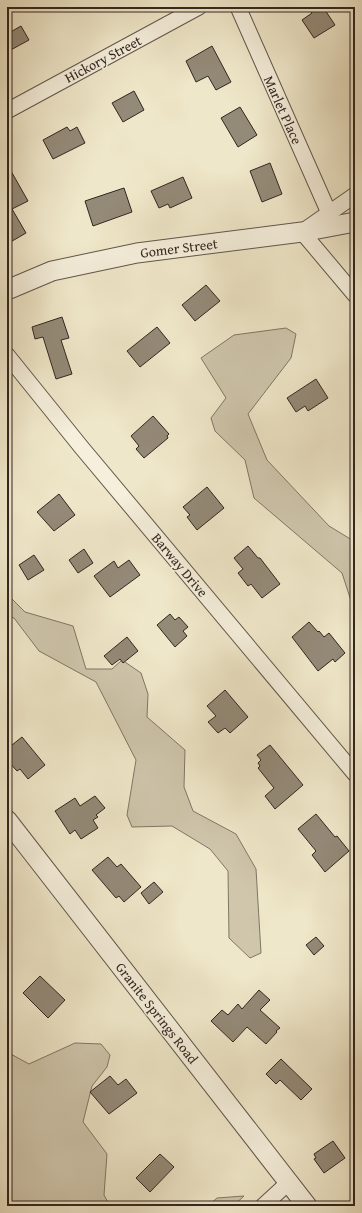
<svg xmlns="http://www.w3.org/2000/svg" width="362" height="1213" font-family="'Gentium Book Plus',serif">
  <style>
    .green { fill: #cfc6ac; stroke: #807666 }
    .building { fill: #948a78; stroke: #322620 }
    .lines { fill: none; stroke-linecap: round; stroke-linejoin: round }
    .minor-casing { stroke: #61564a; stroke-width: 17 }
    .tertiary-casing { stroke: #61564a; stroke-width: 21 }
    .minor { stroke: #f5efdc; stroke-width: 15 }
    .tertiary { stroke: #f5efdc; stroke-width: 19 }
    .labels { text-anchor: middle; stroke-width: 3; stroke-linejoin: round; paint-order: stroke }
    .street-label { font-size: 14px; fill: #322620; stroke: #f5efdc }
  </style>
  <rect width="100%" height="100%" fill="#efe7c9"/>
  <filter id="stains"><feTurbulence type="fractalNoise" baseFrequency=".005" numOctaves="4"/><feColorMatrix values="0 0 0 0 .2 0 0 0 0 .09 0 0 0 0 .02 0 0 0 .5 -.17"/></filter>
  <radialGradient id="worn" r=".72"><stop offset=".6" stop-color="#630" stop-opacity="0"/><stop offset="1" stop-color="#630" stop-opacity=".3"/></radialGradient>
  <g class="green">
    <polygon points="286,328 296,334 291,358 248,414 267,460 329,526 352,540 355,540 355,613 342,573 254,498 245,460 215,431 211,418 226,398 201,358 234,335"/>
    <polygon points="7,594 25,612 73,626 86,669 112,669 122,660 141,673 148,694 147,717 185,750 184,787 193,811 236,834 256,869 261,953 250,958 229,938 228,871 210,849 172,826 132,827 127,815 136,760 96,682 39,651 14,618 7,616"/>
    <polygon points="75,1043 101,1044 110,1055 107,1067 92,1086 83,1122 107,1154 104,1195 110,1206 7,1206 7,1052 29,1064"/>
    <polygon points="244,1196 233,1206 208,1206 217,1198"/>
  </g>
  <g class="building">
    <polygon points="308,7 323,7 335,25 314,38 302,20 312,13"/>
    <polygon points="21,26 29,40 7,52 7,34"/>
    <polygon points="212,46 231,82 216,90 208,76 196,82 186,61"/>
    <polygon points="134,91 144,110 123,122 112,103"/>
    <polygon points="240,107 257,135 238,147 221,118"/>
    <polygon points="67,127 70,131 77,127 85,143 53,159 43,140"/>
    <polygon points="270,163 282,194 262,202 250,171"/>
    <polygon points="7,164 28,201 12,209 26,233 7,244"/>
    <polygon points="183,177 192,198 170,208 168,204 159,208 151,191"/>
    <polygon points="124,188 132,212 93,226 85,201"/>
    <polygon points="206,285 220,301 195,321 182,305"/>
    <polygon points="62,317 69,338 61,340 72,374 56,379 43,337 35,339 32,327"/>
    <polygon points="157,327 170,343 140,367 127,351"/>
    <polygon points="316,379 328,398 308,411 305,406 296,412 287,398"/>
    <polygon points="153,416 169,434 167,436 168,438 144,458 136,449 139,446 131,436"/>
    <polygon points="207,487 224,508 197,530 187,517 190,515 183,507"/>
    <polygon points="59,494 75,515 54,531 37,512"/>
    <polygon points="248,546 258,558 260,558 280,584 262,598 251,584 248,586 238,573 243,569 234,558"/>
    <polygon points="84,549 93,563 78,573 69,560"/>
    <polygon points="34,555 44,570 28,580 19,565"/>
    <polygon points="129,560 140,575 110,597 94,576 114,561 118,568"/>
    <polygon points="170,614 175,620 179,617 188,627 183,631 187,636 175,647 157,625"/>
    <polygon points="309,622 318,632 319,631 324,637 329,633 345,653 335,662 333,659 318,671 292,637"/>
    <polygon points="127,637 138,651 123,663 120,659 112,665 104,656"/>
    <polygon points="225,690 248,717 230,733 225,728 218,733 208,722 216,716 207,706"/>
    <polygon points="22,737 45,765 28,779 20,769 17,771 7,760 7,749"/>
    <polygon points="270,745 303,785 275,809 265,796 274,788 258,768 260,766 258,763 261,760 257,755"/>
    <polygon points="95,796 105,808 96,815 98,817 93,820 98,828 81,839 75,830 70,834 55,811 75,798 80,806"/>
    <polygon points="316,814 335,837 337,836 349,851 325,872 312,855 316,851 298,829"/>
    <polygon points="108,857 117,867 121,864 141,887 124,902 119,896 116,898 92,870"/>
    <polygon points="154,882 163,892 149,904 141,893"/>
    <polygon points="316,937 324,946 314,955 306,945"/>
    <polygon points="40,976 65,1000 48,1018 23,993"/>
    <polygon points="259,990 270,1000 260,1010 280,1028 276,1031 277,1032 266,1044 247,1027 233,1042 211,1021 222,1010 228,1015 238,1004 242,1009"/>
    <polygon points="281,1059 312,1089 301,1100 280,1080 276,1084 266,1074"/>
    <polygon points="110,1076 118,1085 126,1079 137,1093 109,1114 90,1092"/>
    <polygon points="333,1141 345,1158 324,1173 314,1159 316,1158 314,1154"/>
    <polygon points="160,1154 174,1167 150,1192 136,1178"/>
  </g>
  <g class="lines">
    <g class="minor-casing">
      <g id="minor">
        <polyline points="238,7 329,213"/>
        <polyline points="7,111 199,7"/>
        <polyline points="355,195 302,232 355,295"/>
        <polyline points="7,355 82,448 355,774"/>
        <polyline points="263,1206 288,1183"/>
      </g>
    </g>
    <g class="tertiary-casing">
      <g id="tertiary">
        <polyline points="7,290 52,271 137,253 302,232 355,222"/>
        <polyline points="7,820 307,1206"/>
      </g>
    </g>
    <use href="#minor" class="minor"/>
    <use href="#tertiary" class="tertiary"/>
  </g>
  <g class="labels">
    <g class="street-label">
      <text transform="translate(103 59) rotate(-28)" y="5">Hickory Street</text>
      <text transform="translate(283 110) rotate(66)" y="5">Marlet Place</text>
      <text transform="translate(179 248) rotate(-7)" y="5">Gomer Street</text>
      <text transform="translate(180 565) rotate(50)" y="5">Barway Drive</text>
      <text transform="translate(157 1013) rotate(52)" y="5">Granite Springs Road</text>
    </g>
  </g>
  <rect width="362" height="1213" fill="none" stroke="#efe7c9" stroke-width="24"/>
  <rect x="8" y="8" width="346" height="1197" fill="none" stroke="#322620" stroke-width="2"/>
  <rect x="12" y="12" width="338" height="1189" fill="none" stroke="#322620"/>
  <rect width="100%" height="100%" filter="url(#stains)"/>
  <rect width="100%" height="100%" fill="url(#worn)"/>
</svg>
